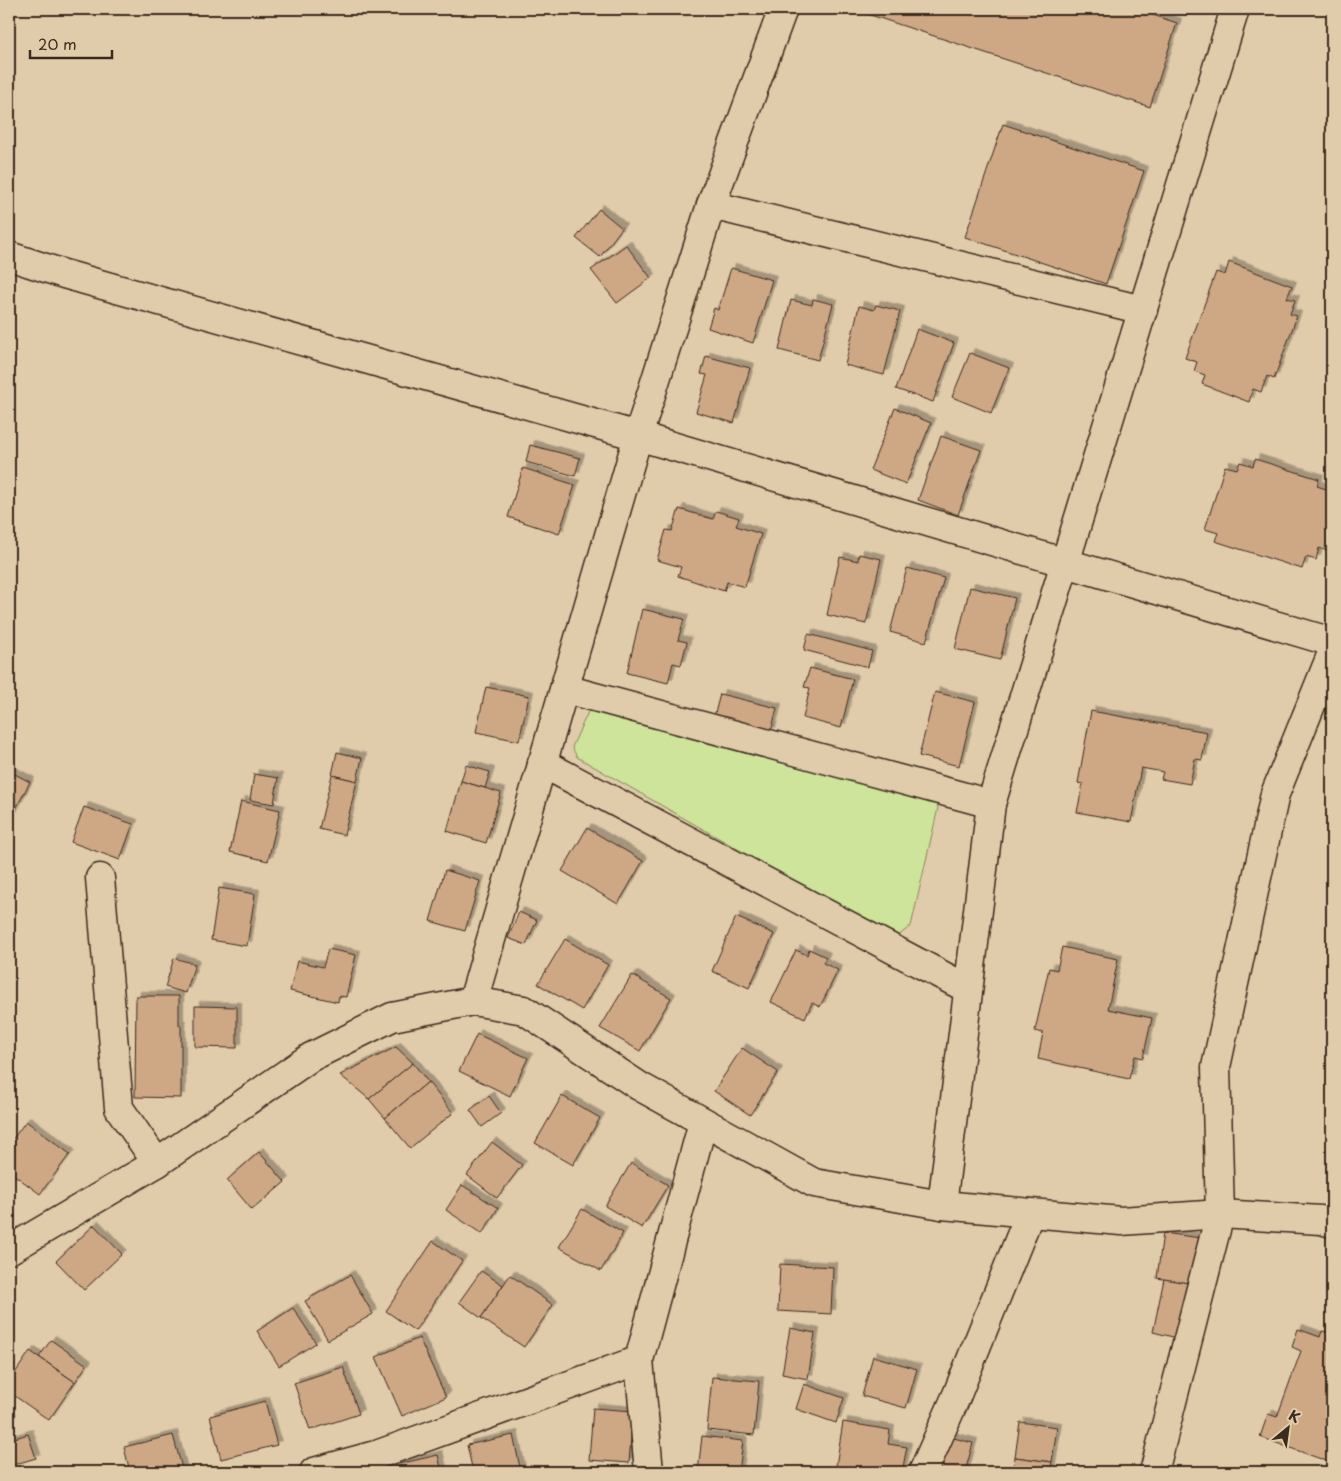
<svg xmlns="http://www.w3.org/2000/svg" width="1341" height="1481" font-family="'Playpen Sans',sans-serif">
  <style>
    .green { fill: #cee49a; stroke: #84875c }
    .building { fill: #cea785; stroke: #3b2a1e; filter: url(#shadow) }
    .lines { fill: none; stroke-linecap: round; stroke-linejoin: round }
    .minor-casing { stroke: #3b2a1e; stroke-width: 31 }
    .minor { stroke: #e0cbaa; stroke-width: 28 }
  </style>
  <defs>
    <filter id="shadow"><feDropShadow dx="4.5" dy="-4.5" stdDeviation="0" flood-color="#0004"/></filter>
  </defs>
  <rect width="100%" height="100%" fill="#e0cbaa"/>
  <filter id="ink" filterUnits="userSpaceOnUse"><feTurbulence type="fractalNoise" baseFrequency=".02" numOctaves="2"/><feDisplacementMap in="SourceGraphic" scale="10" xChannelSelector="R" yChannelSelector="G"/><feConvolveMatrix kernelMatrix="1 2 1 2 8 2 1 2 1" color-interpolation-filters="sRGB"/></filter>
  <g filter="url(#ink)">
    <polygon class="green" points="592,703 932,795 938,808 911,926 895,938 874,927 577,757 572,747"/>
    <g class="building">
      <polygon points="852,9 1135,9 1177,23 1150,107"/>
      <polygon points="1003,124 1144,171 1106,284 965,237"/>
      <polygon points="599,209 622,228 600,257 576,238"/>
      <polygon points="626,245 651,278 617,303 591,270"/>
      <polygon points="1229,262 1292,286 1287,298 1295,300 1290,314 1297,316 1274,379 1267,376 1261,392 1253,389 1249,402 1202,384 1205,375 1194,371 1197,362 1185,358 1216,272 1225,275"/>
      <polygon points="731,268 772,280 753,343 708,328 714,308 718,310"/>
      <polygon points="813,299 833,304 818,360 779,350 791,300 812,305"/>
      <polygon points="876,305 900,311 884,375 845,365 859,306 874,310"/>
      <polygon points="917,329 954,343 933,402 896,389"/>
      <polygon points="970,353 1009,368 991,413 952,397"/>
      <polygon points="706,356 750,368 734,423 696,412 707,375 701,374"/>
      <polygon points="895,408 931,423 906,484 870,470"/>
      <polygon points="941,436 981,450 958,515 918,500"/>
      <polygon points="530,445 580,458 575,476 526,462"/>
      <polygon points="1255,459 1319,479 1317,486 1332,491 1332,538 1328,551 1319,548 1316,560 1306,557 1302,569 1215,541 1218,533 1205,529 1225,466 1237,469 1240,462 1253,466"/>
      <polygon points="523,468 575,485 559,534 508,517"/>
      <polygon points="679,509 713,519 716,511 739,518 736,526 761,534 745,587 727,582 724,591 678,576 681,567 657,560 666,530 672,531"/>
      <polygon points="859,554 881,559 866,624 827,615 840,557 858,561"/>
      <polygon points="907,568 944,578 926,642 890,632"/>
      <polygon points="970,587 1015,598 1000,660 955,649"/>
      <polygon points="642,609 684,619 678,640 687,642 681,665 673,663 668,683 627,673"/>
      <polygon points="808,634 872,651 868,667 804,650"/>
      <polygon points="810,668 853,679 841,728 803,718 810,688 804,687"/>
      <polygon points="486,687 529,696 519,741 476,732"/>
      <polygon points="935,692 975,702 959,766 919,756"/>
      <polygon points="720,694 777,708 771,732 714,717"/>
      <polygon points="1091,711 1207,732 1202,760 1195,759 1190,784 1161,779 1163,772 1141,768 1131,822 1077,812 1083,784 1078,783"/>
      <polygon points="337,752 362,758 357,781 332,775"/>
      <polygon points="466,765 490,772 485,788 461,781"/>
      <polygon points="9,771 30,782 12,816 9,814"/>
      <polygon points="254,774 278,778 274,804 250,800"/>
      <polygon points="332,775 357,781 344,835 319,829"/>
      <polygon points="461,781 501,793 486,843 447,831"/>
      <polygon points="241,801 280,810 268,861 230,852"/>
      <polygon points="84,807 133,824 120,860 71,842"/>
      <polygon points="587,828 643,861 618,904 562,871"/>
      <polygon points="445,870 480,881 465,931 430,921"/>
      <polygon points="219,888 255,894 247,946 211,940"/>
      <polygon points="519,912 537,920 526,945 508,938"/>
      <polygon points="736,917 774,934 749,988 712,971"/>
      <polygon points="565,939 608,965 582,1010 538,984"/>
      <polygon points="1062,947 1118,959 1108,1009 1152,1018 1143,1058 1135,1056 1129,1079 1038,1059 1043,1033 1035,1031 1049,968 1057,970"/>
      <polygon points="328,949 356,955 346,997 339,996 338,1002 290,991 297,961 323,967"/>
      <polygon points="809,949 826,957 823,963 838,970 820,1007 812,1003 805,1018 771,1002 796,950 807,955"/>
      <polygon points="174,958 195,964 186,993 165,987"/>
      <polygon points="632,975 671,998 640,1051 600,1028"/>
      <polygon points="136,996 179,996 179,1025 181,1025 181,1098 135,1097"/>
      <polygon points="195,1006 237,1007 237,1048 195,1047"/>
      <polygon points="477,1034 528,1058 510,1096 459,1071"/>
      <polygon points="396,1047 413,1063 369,1099 340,1075"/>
      <polygon points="742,1048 778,1072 750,1115 714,1091"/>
      <polygon points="413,1063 428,1082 385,1118 369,1099"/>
      <polygon points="428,1082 453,1113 410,1148 385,1118"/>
      <polygon points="489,1096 501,1113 482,1127 470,1110"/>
      <polygon points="562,1096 600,1118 573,1165 535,1143"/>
      <polygon points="26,1121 70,1154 40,1194 9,1171 9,1144"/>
      <polygon points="492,1142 522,1165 497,1198 467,1175"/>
      <polygon points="259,1152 285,1182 252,1210 227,1180"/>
      <polygon points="631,1163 668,1185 642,1228 605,1206"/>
      <polygon points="462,1185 498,1208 482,1234 446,1210"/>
      <polygon points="582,1209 623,1233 601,1271 559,1247"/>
      <polygon points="94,1225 122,1254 84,1290 56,1261"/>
      <polygon points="1163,1233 1201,1238 1194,1284 1157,1278"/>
      <polygon points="433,1241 462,1261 415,1331 386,1311"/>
      <polygon points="780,1264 833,1267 831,1314 778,1311"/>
      <polygon points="481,1271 503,1285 481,1318 459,1302"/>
      <polygon points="350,1275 373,1314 328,1340 305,1301"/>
      <polygon points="510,1275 553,1305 524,1347 481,1318"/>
      <polygon points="1164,1279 1194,1284 1181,1339 1153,1332"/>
      <polygon points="293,1308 316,1343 279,1366 257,1331"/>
      <polygon points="790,1328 815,1333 808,1379 782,1374"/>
      <polygon points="1298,1329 1320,1337 1322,1331 1332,1334 1332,1463 1260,1437 1268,1414 1277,1417 1301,1351 1292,1347"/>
      <polygon points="419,1338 446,1397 402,1416 376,1357"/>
      <polygon points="51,1340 87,1365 75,1382 39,1357"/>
      <polygon points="30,1351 75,1382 49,1420 9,1392 9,1382"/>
      <polygon points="873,1356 917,1369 906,1408 862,1396"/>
      <polygon points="343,1367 359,1414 310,1430 294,1383"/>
      <polygon points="712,1377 759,1381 754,1435 707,1430"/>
      <polygon points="804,1384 844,1398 836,1423 796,1409"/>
      <polygon points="265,1401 277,1445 221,1459 210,1416"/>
      <polygon points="593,1408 633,1411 629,1463 589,1460"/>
      <polygon points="843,1422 890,1430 888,1444 907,1447 902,1472 873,1472 836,1466"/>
      <polygon points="1020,1422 1057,1427 1052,1462 1015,1457"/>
      <polygon points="28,1434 36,1458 9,1466 9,1440"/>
      <polygon points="173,1435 183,1472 130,1472 124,1447"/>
      <polygon points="513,1435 521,1472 473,1472 467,1445"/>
      <polygon points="942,1435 973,1443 965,1472 932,1472"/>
      <polygon points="702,1436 743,1441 739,1472 698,1472"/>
      <polygon points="438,1455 442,1472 396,1472 394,1465"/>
      <polygon points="1015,1457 1052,1462 1050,1472 1013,1472"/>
    </g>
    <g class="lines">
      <g class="minor-casing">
        <g id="minor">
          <polyline points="711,205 1143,310"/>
          <polyline points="9,256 64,274 638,436 1332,642"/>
          <polyline points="565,689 991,804"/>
          <polyline points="542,763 968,989"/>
          <polyline points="100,878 119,1108 157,1163"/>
          <polyline points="473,1001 638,436 711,205 783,9"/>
          <polyline points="942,1205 991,804 1235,9"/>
          <polyline points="9,1250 157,1163 311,1057 392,1017 473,1001 524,1010 639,1086 814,1183 942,1205 1121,1221 1220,1214 1321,1220 1332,1223"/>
          <polyline points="314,1472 379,1454 639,1360"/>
          <polyline points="649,1472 639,1360 703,1122"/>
          <polyline points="923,1472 956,1397 1030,1213"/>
          <polyline points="1154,1472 1220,1214 1216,1067 1275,794 1332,653"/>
        </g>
      </g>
      <use href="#minor" class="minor"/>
    </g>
  </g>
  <rect width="1341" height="1481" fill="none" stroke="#e0cbaa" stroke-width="30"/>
  <rect x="15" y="15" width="1311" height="1451" fill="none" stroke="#3b2a1e" stroke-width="2" filter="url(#ink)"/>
  <g transform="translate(1288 1428) rotate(29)" stroke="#e0cbaa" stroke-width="4" paint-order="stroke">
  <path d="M0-4L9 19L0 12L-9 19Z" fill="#3b2a1e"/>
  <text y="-8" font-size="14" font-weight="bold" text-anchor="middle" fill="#3b2a1e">K</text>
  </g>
  <path d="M30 50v8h82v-8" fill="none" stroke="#3b2a1e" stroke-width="2.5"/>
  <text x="38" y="50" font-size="15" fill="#3b2a1e" stroke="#e0cbaa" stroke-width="4" paint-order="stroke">20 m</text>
</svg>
